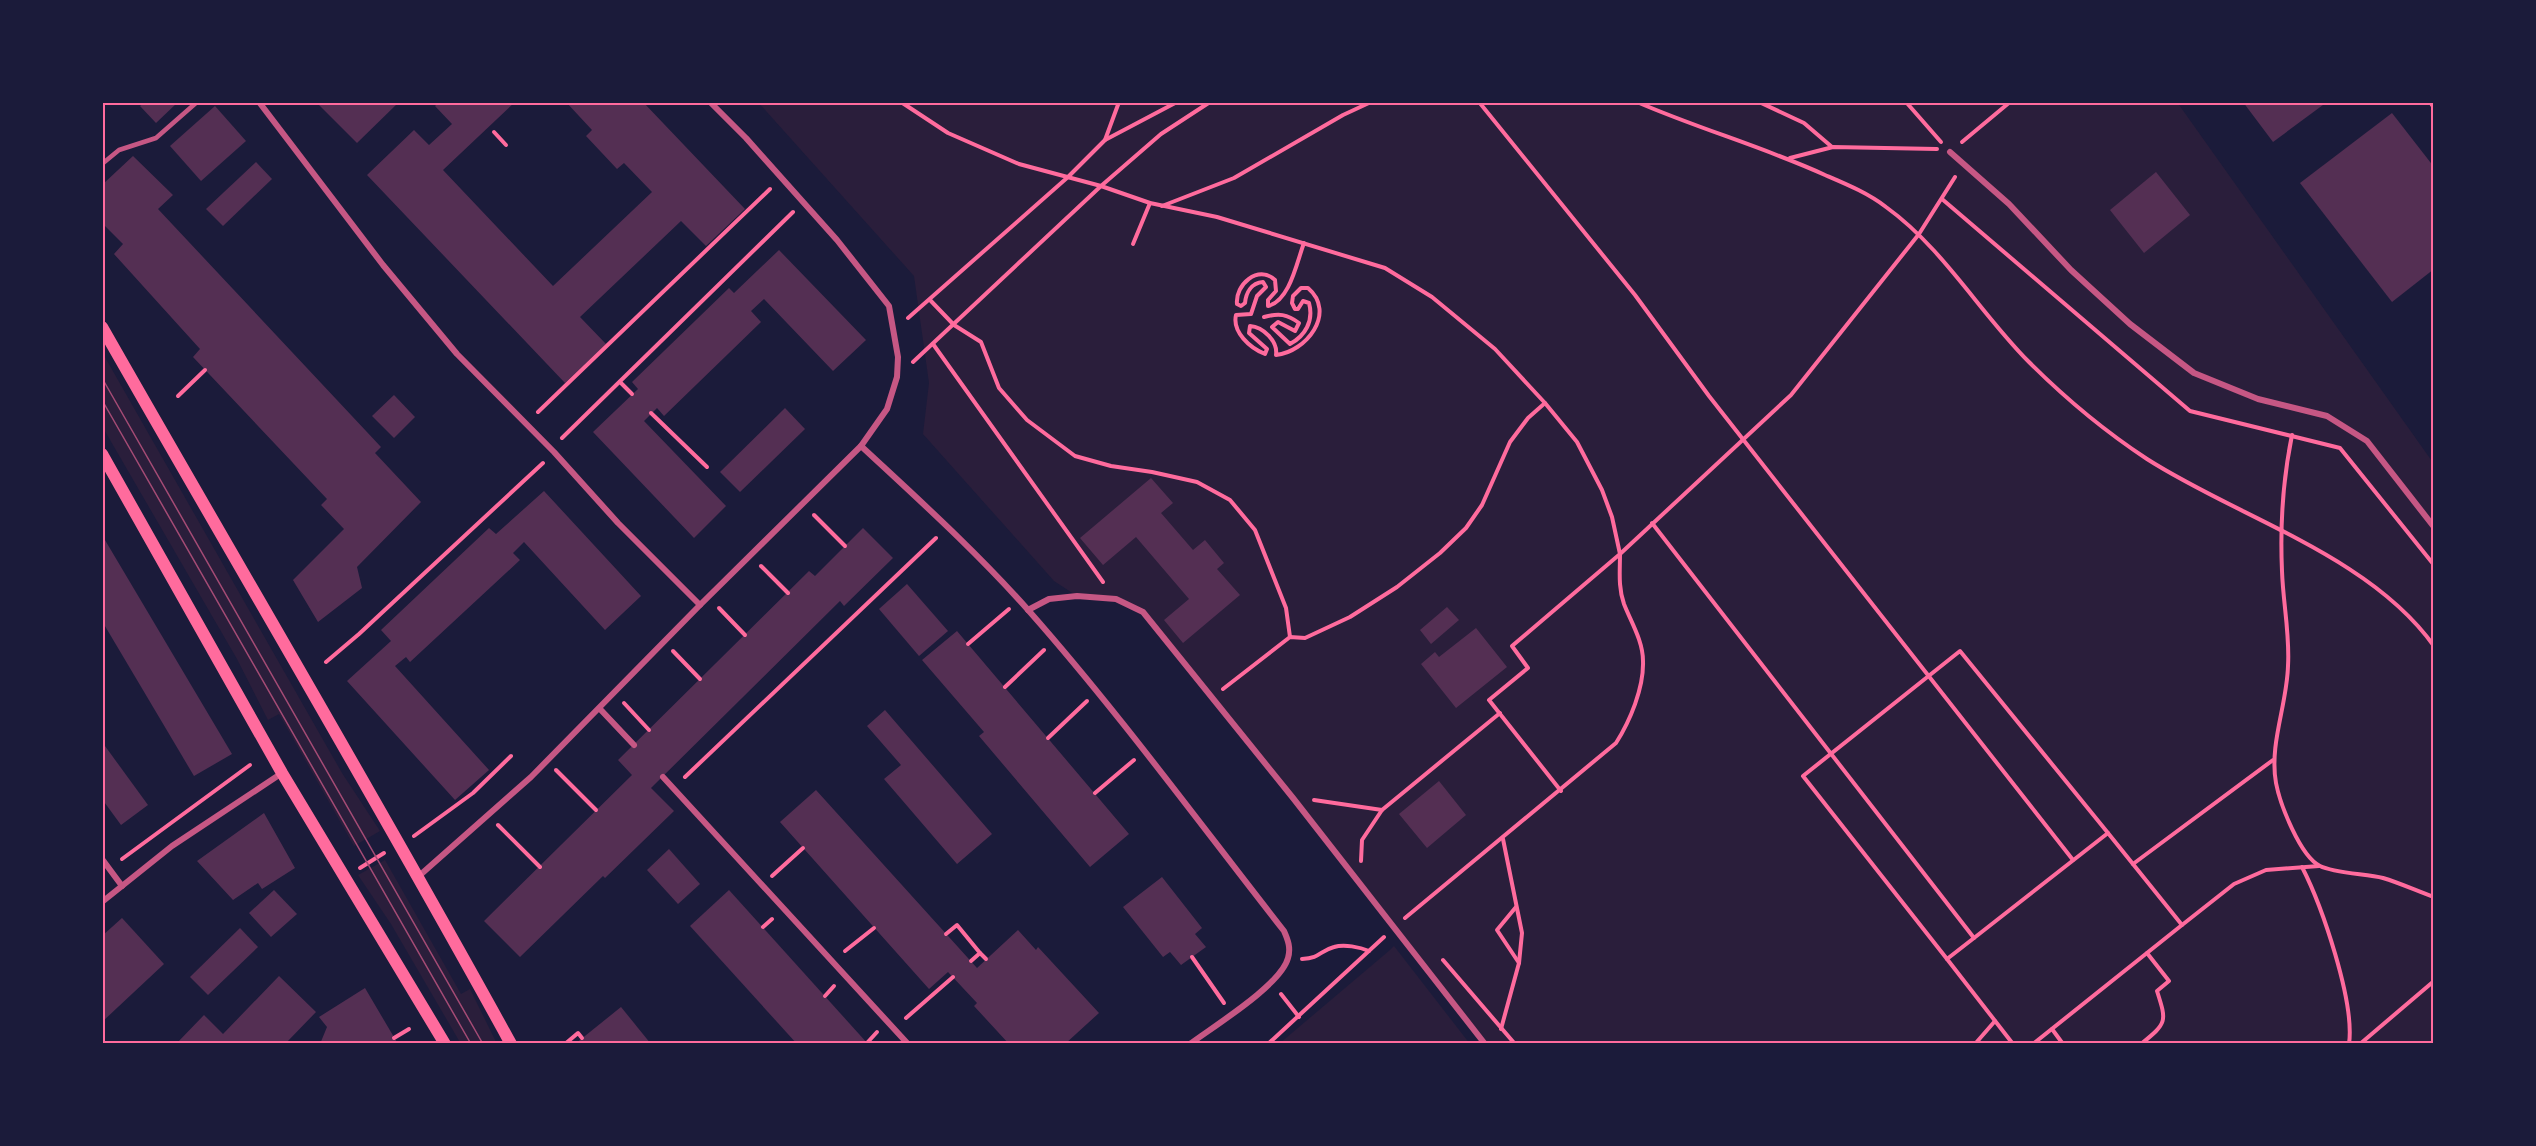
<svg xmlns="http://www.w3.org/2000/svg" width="2536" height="1146" font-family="'PT Serif',serif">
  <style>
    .green { fill: #2a1e3b }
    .building { fill: #542f53 }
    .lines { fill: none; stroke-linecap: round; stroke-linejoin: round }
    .path { stroke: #ff6b9d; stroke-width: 4 }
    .service { stroke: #c65784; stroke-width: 4.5 }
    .minor { stroke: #c65784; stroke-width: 6 }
    .secondary { stroke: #ff6b9d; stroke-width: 12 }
    .tram { stroke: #a44b75; stroke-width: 1.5 }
    .neatline { fill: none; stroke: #ff6b9d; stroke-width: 2 }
  </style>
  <rect width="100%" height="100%" fill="#1b1b3a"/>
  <g class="green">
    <polygon points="758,102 2177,102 2434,464 2434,1044 1488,1044 1143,612 1116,599 1077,596 1054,581 923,434 929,383 914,276"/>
    <polygon points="102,352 342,773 380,831 354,846 279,714 268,720 237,659 102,426"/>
    <polygon points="385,860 461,994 470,989 497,1044 461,1044 391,924 358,875"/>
    <polygon points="1394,946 1470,1044 1279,1044 1390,950"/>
  </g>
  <g class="building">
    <polygon points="145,102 178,102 156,123 140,106"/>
    <polygon points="316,102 399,102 357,143"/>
    <polygon points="439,102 515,102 443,170 553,286 652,192 624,163 617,169 586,136 592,130 566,102 643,102 745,209 706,246 681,221 580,317 606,344 565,383 367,175 414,130 429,145 452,124 435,106"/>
    <polygon points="2243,102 2327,102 2273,142"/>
    <polygon points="215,106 246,141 201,181 170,146"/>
    <polygon points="2392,113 2434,167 2434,269 2392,302 2300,183"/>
    <polygon points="133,156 173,195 158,209 381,447 375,453 421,502 357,567 362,588 318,622 293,580 344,529 321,505 327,499 193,357 200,349 114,254 123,244 102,223 102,185"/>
    <polygon points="256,162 272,179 223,226 206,209"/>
    <polygon points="2156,172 2190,215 2144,253 2110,210"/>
    <polygon points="779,250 866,340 833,371 764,299 751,311 761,322 664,416 657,408 644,421 726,506 694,538 593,432 638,389 632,382 729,288 734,293"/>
    <polygon points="394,395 415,417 394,438 372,416"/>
    <polygon points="785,408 805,429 740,492 720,472"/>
    <polygon points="1151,478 1173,503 1161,513 1193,550 1205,540 1224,563 1217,569 1240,595 1183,643 1164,620 1189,599 1136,537 1103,565 1080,538"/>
    <polygon points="544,491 641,596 605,630 524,542 513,553 520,560 410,662 406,657 395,666 489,770 455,800 347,681 391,641 381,630 489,528 496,534"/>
    <polygon points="863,528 893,558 844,606 840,601 651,788 674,811 605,878 603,876 520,957 484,921 632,775 618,760 809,571 815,576"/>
    <polygon points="102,535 232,754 194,776 102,621"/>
    <polygon points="907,584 948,631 919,656 879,609"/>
    <polygon points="1447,607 1459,620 1431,644 1420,630"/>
    <polygon points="1476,628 1507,667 1456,708 1421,664 1435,652 1439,657"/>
    <polygon points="957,631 1129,834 1090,867 979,736 984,732 922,660"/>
    <polygon points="885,710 992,834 957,864 884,779 901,765 867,726"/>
    <polygon points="105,746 148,805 121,825 102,799 102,748"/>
    <polygon points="1439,781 1466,815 1427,848 1399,814"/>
    <polygon points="816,790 977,968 1018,930 1036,950 1038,947 1099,1013 1065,1044 1009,1044 974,1006 977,1003 948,972 929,989 780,822"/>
    <polygon points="264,813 295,868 262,889 258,883 233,900 197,861"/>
    <polygon points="669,849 700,884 678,904 647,870"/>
    <polygon points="1162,877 1202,928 1195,934 1206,947 1181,965 1170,952 1163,957 1123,907"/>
    <polygon points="274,890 297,914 271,937 249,913"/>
    <polygon points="729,890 868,1044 797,1044 690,926"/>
    <polygon points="122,918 164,964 102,1022 102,936"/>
    <polygon points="240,928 258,947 208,995 190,977"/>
    <polygon points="279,976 316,1012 285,1044 176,1044 204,1015 223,1034"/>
    <polygon points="365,988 398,1044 320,1044 327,1027 319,1017"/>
    <polygon points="621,1007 651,1044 575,1044"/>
  </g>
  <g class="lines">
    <g class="path">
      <polyline points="901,102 948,133 1019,164 1101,186 1150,203 1217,217 1385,268 1432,297 1495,349 1545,403 1577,442 1602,490 1612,517 1620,554 1512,646 1528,668 1489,700 1561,791"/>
      <polyline points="1479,102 1635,295 1709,396 2073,860"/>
      <path d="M1637,102C1699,129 1764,147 1825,175C1846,184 1868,193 1886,207C1943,248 1980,313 2029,362C2065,398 2106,432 2147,459C2239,518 2369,555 2434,646"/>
      <polyline points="1759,102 1804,123 1832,147"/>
      <polyline points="1906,102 1941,142"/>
      <polyline points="2430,102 2434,108"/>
      <polyline points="494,132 506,145"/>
      <polyline points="1105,140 1119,102"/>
      <polyline points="1962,142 2010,102"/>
      <polyline points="1790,158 1833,147 1937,149"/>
      <polyline points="1942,199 2190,411 2340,448 2434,565"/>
      <polyline points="1162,206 1234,178 1343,115 1371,102"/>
      <polyline points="1133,244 1150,203"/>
      <polyline points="930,300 954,325 981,342 999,388 1027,420 1075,456 1111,466 1152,472 1197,482 1230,500 1255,530 1286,608 1290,637"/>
      <path d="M1264,317C1279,313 1287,314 1299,323L1295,331L1278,322L1272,327L1290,344C1305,336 1314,321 1309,303L1303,301L1298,309H1295L1292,303L1293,296L1301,288H1308C1337,313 1306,352 1276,355C1278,341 1263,327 1250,326L1249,333L1267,349L1265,354C1250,348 1232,332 1236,315L1251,314L1257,296L1266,287L1263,282C1251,283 1246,293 1245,303L1241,306L1237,304C1235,285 1258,264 1275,280L1276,291L1268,300V306C1290,301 1297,261 1304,243"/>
      <polyline points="908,318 1068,177 1105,140 1177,102"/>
      <polyline points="933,344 1103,582"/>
      <polyline points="913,362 1101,186 1161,134 1210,102"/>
      <polyline points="620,382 632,394"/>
      <polyline points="178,396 205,370"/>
      <polyline points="538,412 770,189"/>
      <polyline points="651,413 707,467"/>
      <path d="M2292,435C2283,479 2280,526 2282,571C2283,603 2290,634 2288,666C2287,705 2269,744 2276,783C2280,804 2300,856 2320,866C2334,873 2366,874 2383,878C2400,883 2417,891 2434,897"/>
      <polyline points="562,438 793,212"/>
      <polyline points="814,515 845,546"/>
      <polyline points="1652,523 1974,938 1947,959 2013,1044"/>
      <polyline points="761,566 788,593"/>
      <polyline points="719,608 745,635"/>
      <polyline points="968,644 1009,609"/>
      <polyline points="673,651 700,679"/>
      <polyline points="326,662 359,634 543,463"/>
      <polyline points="1005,687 1044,650"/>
      <polyline points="1223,689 1290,637 1305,638 1350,617 1397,587 1440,553 1466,528 1482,505 1510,442 1528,418 1545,403"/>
      <polyline points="624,703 649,730"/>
      <polyline points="1048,738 1087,701"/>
      <polyline points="556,770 596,810"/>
      <polyline points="685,777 936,538"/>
      <polyline points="1095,793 1134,760"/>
      <polyline points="1314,800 1382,810"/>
      <polyline points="498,825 540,867"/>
      <polyline points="414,836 473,793 511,756"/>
      <polyline points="122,859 250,765"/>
      <polyline points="1361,861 1362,840 1382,810 1500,713"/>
      <polyline points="2133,864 2273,760"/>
      <path d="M2302,867C2322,906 2355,1002 2349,1044"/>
      <polyline points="360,868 384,853"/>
      <polyline points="772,876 803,848"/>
      <polyline points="1516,907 1497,930 1519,963"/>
      <path d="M1405,918L1616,743C1630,721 1644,688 1643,661C1643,641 1631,622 1624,604C1618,587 1620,571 1620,554L1791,395L1919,234L1955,177"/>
      <polyline points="2182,925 2234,884 2266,870 2319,866"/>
      <polyline points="763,927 772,919"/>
      <polyline points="946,934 957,925 980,953 971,961"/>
      <polyline points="1974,938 2108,833 2182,925 2033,1044"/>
      <polyline points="845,951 874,928"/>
      <polyline points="980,953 986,959"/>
      <polyline points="1192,957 1224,1003"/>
      <path d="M1302,959C1321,958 1319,951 1334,947C1344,944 1360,947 1369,951"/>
      <polyline points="1947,959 1803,776 1960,651 2108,833"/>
      <polyline points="1443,960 1515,1044"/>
      <polyline points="1281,994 1299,1017"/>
      <polyline points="825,996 834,986"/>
      <polyline points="906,1018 953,977"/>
      <polyline points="1501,1029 1519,963 1522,933 1503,839"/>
      <polyline points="2052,1029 2063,1044"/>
      <polyline points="394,1038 409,1029"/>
      <polyline points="867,1043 877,1032"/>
      <polyline points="565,1044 578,1033 582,1038"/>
      <polyline points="1268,1044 1384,937"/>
      <polyline points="1975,1044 1995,1021"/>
      <path d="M2141,1044C2167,1023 2167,1022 2157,991L2169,981L2147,953"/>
      <polyline points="2360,1044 2434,981"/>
    </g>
    <polyline class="service" points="102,164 119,150 156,138 197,102"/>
    <g class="minor">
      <polyline points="259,102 383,265 457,354 554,452 618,523 700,605"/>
      <path d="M710,102L746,138L837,240L889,306L898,357L897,377L887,409L861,446C918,499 977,552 1029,611C1119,713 1200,824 1284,931C1288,940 1291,948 1288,958C1281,985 1214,1026 1190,1044"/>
      <polyline points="1950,152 2009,204 2071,270 2130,324 2194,373 2258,399 2327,416 2367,441 2434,527"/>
      <polyline points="1028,610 1049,599 1077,596 1116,599 1143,612 1293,798 1485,1044"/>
      <polyline points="600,709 634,745"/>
      <polyline points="663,777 908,1044"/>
      <polyline points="102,859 122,886"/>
      <polyline points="419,876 531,777 700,605 861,446"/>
      <polyline points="102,902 172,846 282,773"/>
    </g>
    <g class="secondary">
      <path d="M102,327C238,566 379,803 511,1044"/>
      <polyline points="102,454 282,773 445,1044"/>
    </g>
    <g class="tram">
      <polyline points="102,378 483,1044"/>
      <polyline points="102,400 471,1044"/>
    </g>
  </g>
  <rect width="2536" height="1146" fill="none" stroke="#1b1b3a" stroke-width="207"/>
  <rect x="104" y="104" width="2328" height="938" class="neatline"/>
</svg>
